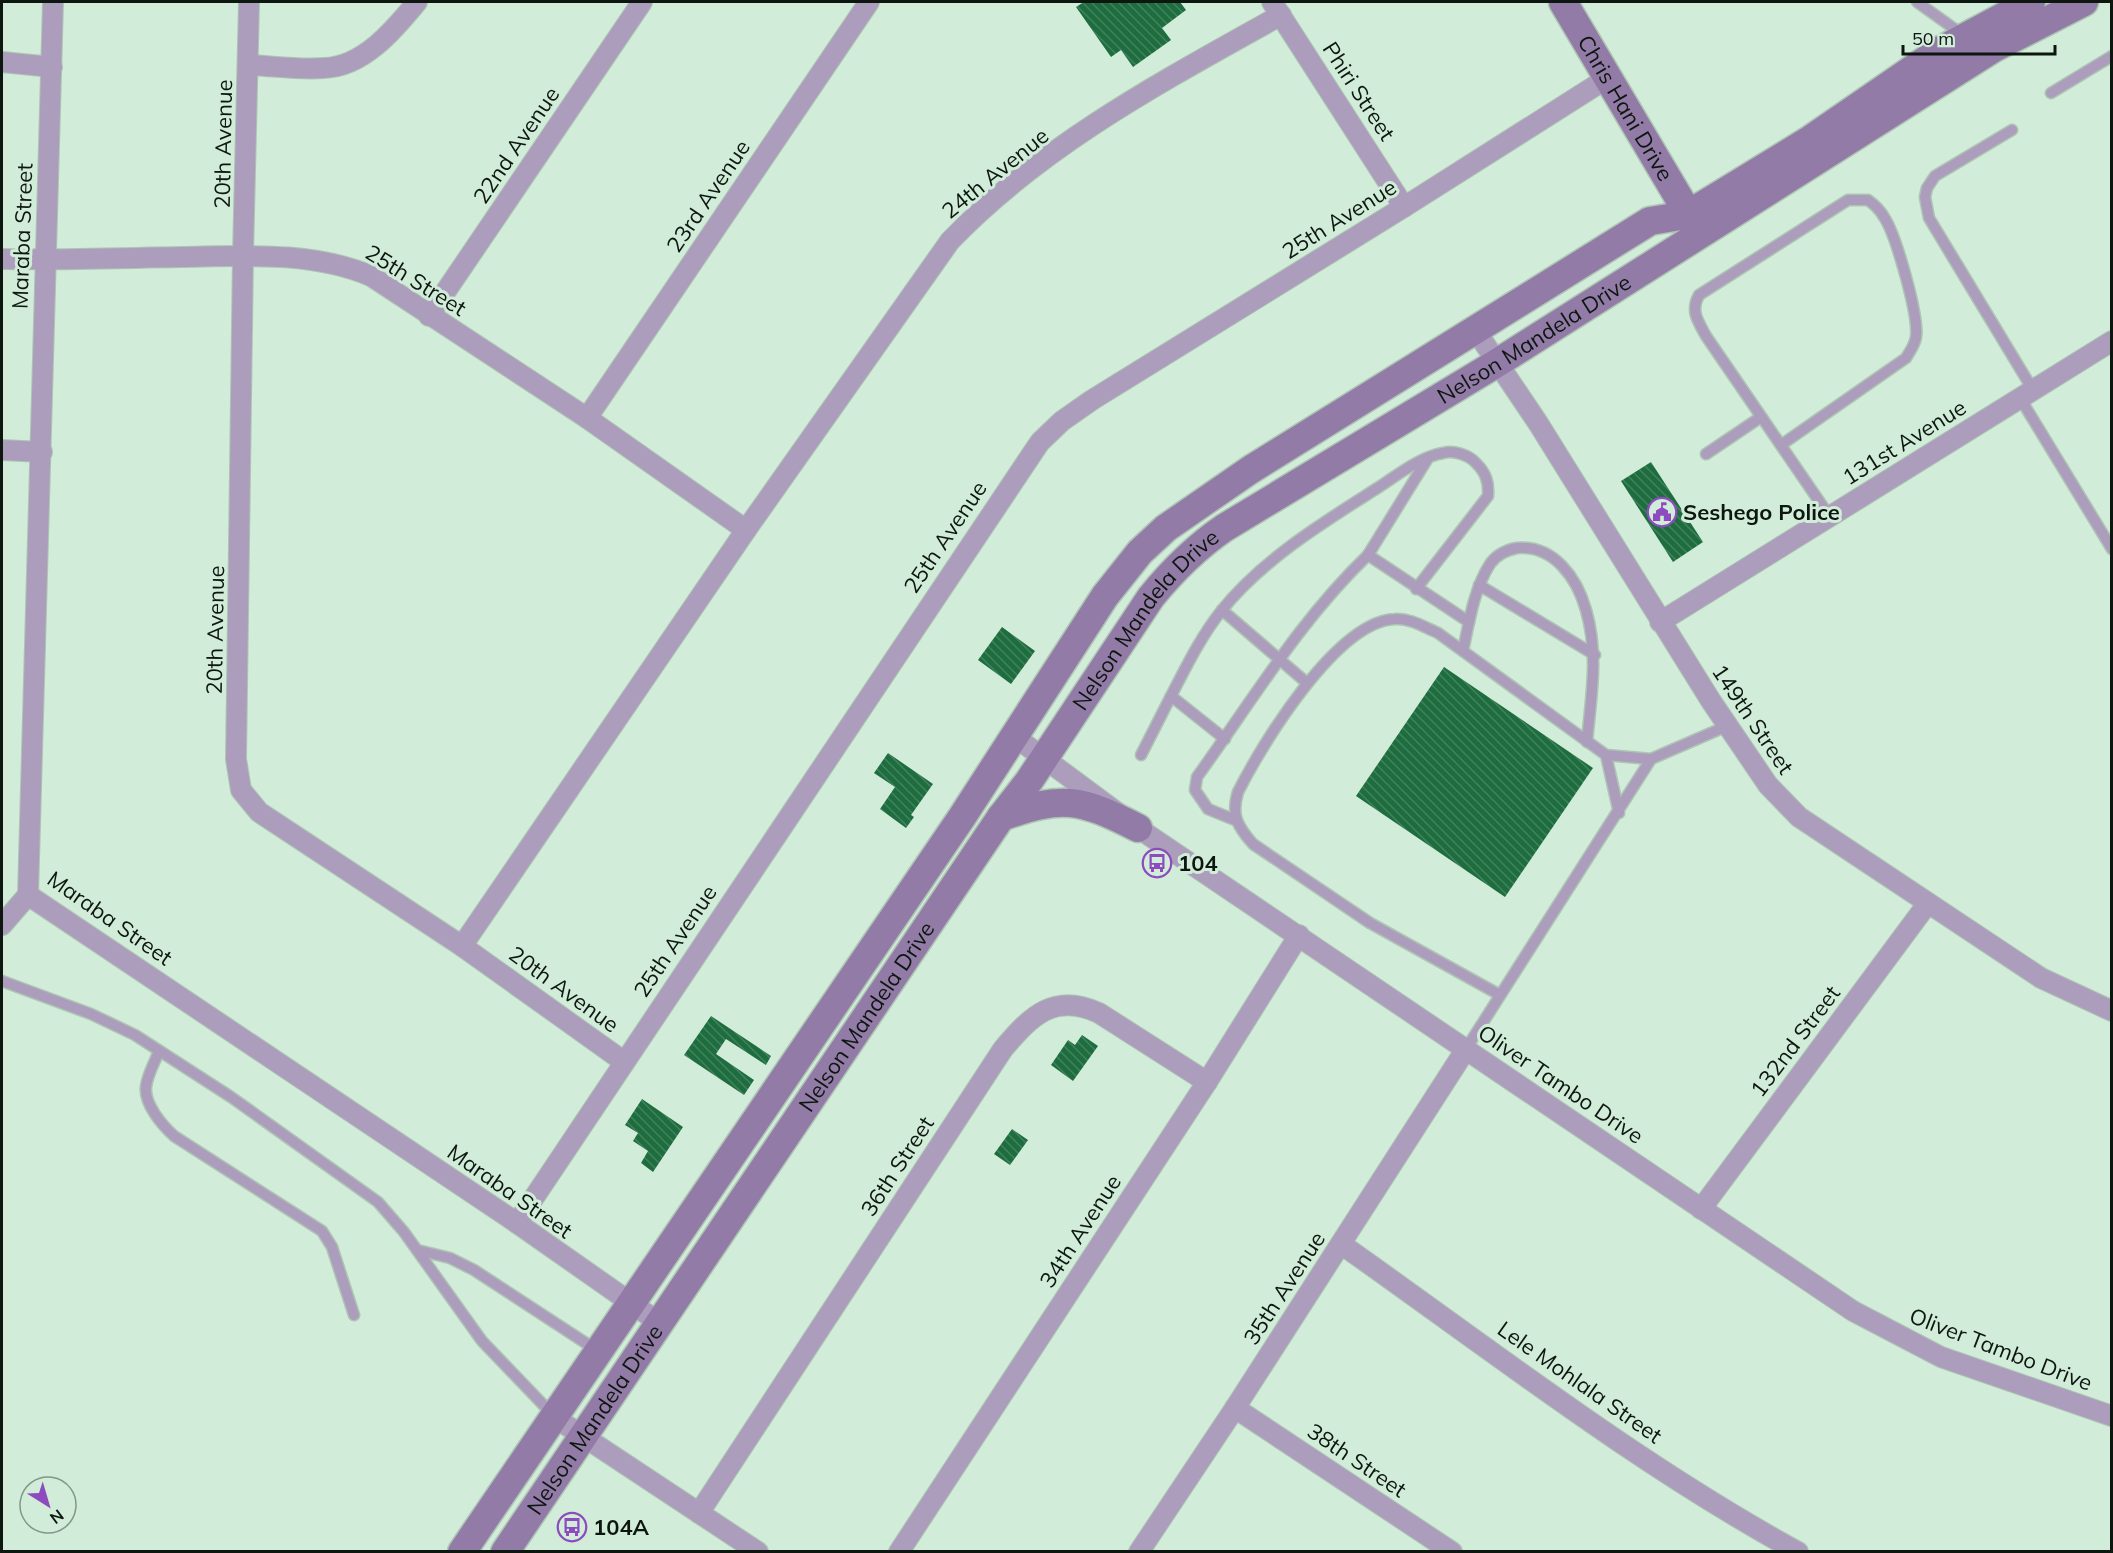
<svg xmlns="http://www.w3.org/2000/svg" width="2113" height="1553" font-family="Mulish,sans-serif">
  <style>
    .building { fill: url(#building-back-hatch) }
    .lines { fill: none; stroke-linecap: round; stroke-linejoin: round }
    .lane-casing { stroke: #aec5b4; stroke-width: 13 }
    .street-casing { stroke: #aec5b4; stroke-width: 22 }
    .secondary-casing { stroke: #aec5b4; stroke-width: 31 }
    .lane { stroke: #ad9dbd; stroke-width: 10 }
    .street { stroke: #ad9dbd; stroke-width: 20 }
    .secondary { stroke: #937ba8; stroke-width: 28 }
    .labels { text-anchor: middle; stroke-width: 6; stroke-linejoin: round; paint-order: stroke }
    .street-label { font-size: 22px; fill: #0d160f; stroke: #d1ecd8 }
    .poi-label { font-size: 22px; font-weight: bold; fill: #0d160f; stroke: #d1ecd8; text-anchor: start }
  </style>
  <defs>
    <pattern id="building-back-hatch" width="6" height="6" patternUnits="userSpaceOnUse" patternTransform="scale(1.5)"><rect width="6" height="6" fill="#1d6d3f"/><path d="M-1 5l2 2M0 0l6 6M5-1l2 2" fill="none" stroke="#43805d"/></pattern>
  </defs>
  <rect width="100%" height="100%" fill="#d1ecd8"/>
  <g class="building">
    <polygon points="1084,2 1180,2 1186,10 1162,28 1171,40 1133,67 1121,50 1111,57 1076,7"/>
    <polygon points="1651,462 1703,542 1673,562 1621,481"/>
    <polygon points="1002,627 1035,651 1011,684 978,660"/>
    <polygon points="1444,667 1593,768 1505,897 1356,796"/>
    <polygon points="888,753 933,784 911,815 914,817 906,828 880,809 895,787 874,773"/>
    <polygon points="711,1016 771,1056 766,1065 726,1039 716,1054 754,1080 744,1095 684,1055"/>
    <polygon points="1082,1035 1098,1046 1073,1081 1051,1065 1068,1040 1075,1045"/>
    <polygon points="642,1099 683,1127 653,1172 641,1163 648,1151 633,1141 638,1133 625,1125"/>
    <polygon points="1012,1129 1028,1140 1010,1165 994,1154"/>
  </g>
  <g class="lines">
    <g class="lane-casing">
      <g id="lane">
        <polyline points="1917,2 1963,35"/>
        <polyline points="2051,93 2112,56"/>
        <polyline points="2012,130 1935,176 1927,188 1925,197 1929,218 2033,390"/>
        <polyline points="2020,398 2112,549"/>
        <path d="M1781,445L1906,358C1910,351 1915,345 1916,337C1919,316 1896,235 1884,217C1880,210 1875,205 1868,200H1848L1699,295C1690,311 1698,321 1706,336L1830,517"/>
        <polyline points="1706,454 1761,417"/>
        <polyline points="1368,555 1428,458"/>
        <polyline points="1479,585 1595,655"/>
        <polyline points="1222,610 1307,683"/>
        <path d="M1463,651C1469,622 1474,589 1490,564C1497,554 1506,550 1517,548C1554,545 1577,578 1586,610C1599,655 1591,696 1587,742"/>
        <path d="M1225,739L1171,696C1186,667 1201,636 1222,610C1263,559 1324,522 1379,487C1399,474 1420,457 1443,453C1454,450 1469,455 1476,463C1486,473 1489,482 1488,496L1416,589"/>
        <polyline points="1141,755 1171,696"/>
        <polyline points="1606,755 1619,813"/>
        <path d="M1235,820L1208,809L1195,790L1197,777C1252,701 1300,620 1368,555L1469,622"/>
        <polyline points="2,981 91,1014 135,1035 231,1097 378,1202 404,1232 482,1341 554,1416"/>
        <path d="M1500,995L1370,923L1253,844C1237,826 1231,815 1238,792C1262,744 1337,621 1395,619C1410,618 1424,627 1438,633L1606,755L1651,759L1727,726"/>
        <polyline points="1466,1049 1651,759"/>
        <path d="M159,1051C155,1062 147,1075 146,1087C144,1104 162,1125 174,1136L322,1231L332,1247L354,1315"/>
        <polyline points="417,1250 450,1258 474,1270 598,1351"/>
      </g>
    </g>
    <g class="street-casing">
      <g id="street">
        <polyline points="249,2 243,255 236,759 241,790 259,812 462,946 623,1061"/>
        <polyline points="1272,2 1404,207"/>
        <polyline points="2,62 52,67"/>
        <path d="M249,65C273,66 299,70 324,68C363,67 394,30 417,2"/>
        <path d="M2,259C61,260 121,258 181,257C245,256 312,251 371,276L587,418L746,530"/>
        <polyline points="429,316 642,2"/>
        <polyline points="1476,331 1538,423 1711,701 1768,785 1799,817 2041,978 2112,1011"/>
        <polyline points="587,418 869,2"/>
        <polyline points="2,450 42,452"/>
        <polyline points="1660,622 2112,341"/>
        <polyline points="1014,736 1138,828 1853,1311 1941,1357 2112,1416"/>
        <polyline points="28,895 53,2"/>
        <polyline points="28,895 517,1223 661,1324"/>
        <polyline points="2,925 28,895"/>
        <path d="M462,946L746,530L950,241C1043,144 1165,80 1281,15"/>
        <polyline points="1701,1209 1928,903"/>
        <polyline points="517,1223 1040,442 1062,421 1092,400 1404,207 1609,77"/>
        <path d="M1341,1244C1490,1349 1637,1464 1798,1552"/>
        <polyline points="1235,1408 1452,1552"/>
        <polyline points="554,1417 758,1552"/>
        <path d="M699,1513L1003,1049C1031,1016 1054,992 1099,1013L1207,1082"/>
        <polyline points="899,1552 1207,1082 1299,935"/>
        <polyline points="1139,1552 1235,1408 1466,1049"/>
      </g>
    </g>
    <g class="secondary-casing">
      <g id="secondary">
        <path id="s1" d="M1563,2L1698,230"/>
        <path d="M1001,817C1063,795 1079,798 1138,828"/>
        <polyline points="462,1552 962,817 1105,596 1140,552 1166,528 1250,470 1650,221 1687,215 1808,141 1939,51 2031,2"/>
        <path id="s2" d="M505,1552L1001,817L1029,781L1151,597C1173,570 1195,548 1224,528L1497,363L1994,48L2084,2"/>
      </g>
    </g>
    <use href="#lane" class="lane"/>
    <use href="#street" class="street"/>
    <use href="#secondary" class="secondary"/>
  </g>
  <defs>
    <g id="civic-ring" transform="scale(1.5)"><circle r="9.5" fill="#d1ecd8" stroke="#8e4bbf" stroke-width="1.5"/><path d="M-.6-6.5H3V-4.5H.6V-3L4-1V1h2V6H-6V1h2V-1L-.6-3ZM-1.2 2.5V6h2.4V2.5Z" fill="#8e4bbf"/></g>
    <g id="bus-ring" transform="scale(1.5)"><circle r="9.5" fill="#d1ecd8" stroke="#8e4bbf" stroke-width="1.5"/><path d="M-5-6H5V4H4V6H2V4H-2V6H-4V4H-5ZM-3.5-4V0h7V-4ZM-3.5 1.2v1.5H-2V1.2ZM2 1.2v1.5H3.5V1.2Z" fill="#8e4bbf"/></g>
  </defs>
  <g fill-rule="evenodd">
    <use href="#civic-ring" x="1662" y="512"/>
    <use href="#bus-ring" x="1157" y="863"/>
    <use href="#bus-ring" x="572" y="1527"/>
  </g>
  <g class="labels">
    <g class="street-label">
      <text transform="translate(1359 91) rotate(57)" y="8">Phiri Street</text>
      <text dy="8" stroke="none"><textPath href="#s1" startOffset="123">Chris Hani Drive</textPath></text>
      <text transform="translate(223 144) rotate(-89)" y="8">20th Avenue</text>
      <text transform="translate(516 145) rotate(-56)" y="8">22nd Avenue</text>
      <text transform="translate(995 173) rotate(-39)" y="8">24th Avenue</text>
      <text transform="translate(708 196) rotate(-56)" y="8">23rd Avenue</text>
      <text transform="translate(1339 219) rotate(-32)" y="8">25th Avenue</text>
      <text transform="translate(22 236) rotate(-88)" y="8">Maraba Street</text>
      <text transform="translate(416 280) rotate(32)" y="8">25th Street</text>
      <text dy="8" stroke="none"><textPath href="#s2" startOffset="1617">Nelson Mandela Drive</textPath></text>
      <text transform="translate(1904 442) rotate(-32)" y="8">131st Avenue</text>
      <text transform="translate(945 537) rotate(-56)" y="8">25th Avenue</text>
      <text dy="8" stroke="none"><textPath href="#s2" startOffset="1132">Nelson Mandela Drive</textPath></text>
      <text transform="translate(215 630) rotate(-89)" y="8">20th Avenue</text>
      <text transform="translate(1753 719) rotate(56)" y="8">149th Street</text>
      <text transform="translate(110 918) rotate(35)" y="8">Maraba Street</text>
      <text transform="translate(675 941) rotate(-56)" y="8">25th Avenue</text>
      <text transform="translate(564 989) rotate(36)" y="8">20th Avenue</text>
      <text dy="8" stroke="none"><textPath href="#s2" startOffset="646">Nelson Mandela Drive</textPath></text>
      <text transform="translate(1795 1041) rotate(-53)" y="8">132nd Street</text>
      <text transform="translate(1561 1084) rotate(34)" y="8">Oliver Tambo Drive</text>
      <text transform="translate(897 1166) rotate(-57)" y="8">36th Street</text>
      <text transform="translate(510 1191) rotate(35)" y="8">Maraba Street</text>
      <text transform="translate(1080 1231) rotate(-57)" y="8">34th Avenue</text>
      <text transform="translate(1284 1288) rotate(-57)" y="8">35th Avenue</text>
      <text transform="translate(2001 1349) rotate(21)" y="8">Oliver Tambo Drive</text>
      <text transform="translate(1580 1382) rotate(35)" y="8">Lele Mohlala Street</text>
      <text dy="8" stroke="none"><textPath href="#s2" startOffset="160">Nelson Mandela Drive</textPath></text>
      <text transform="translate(1357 1460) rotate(34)" y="8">38th Street</text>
    </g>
    <g class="poi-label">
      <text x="1683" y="520">Seshego Police</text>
      <text x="1178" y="871">104</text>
      <text x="593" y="1535">104A</text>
    </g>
  </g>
  <rect width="2113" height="1553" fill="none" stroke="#0d160f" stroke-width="6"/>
  <g transform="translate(48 1505) rotate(143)"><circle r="28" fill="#d1ecd8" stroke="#839688" stroke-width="1.5"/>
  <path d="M0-4.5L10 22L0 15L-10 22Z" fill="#8e4bbf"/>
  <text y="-9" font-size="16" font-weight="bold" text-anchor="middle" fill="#0d160f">N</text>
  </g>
  <path d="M1903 45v9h152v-9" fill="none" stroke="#0d160f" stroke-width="3"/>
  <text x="1912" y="45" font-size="18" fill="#0d160f" stroke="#d1ecd8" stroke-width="4.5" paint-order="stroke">50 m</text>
</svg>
